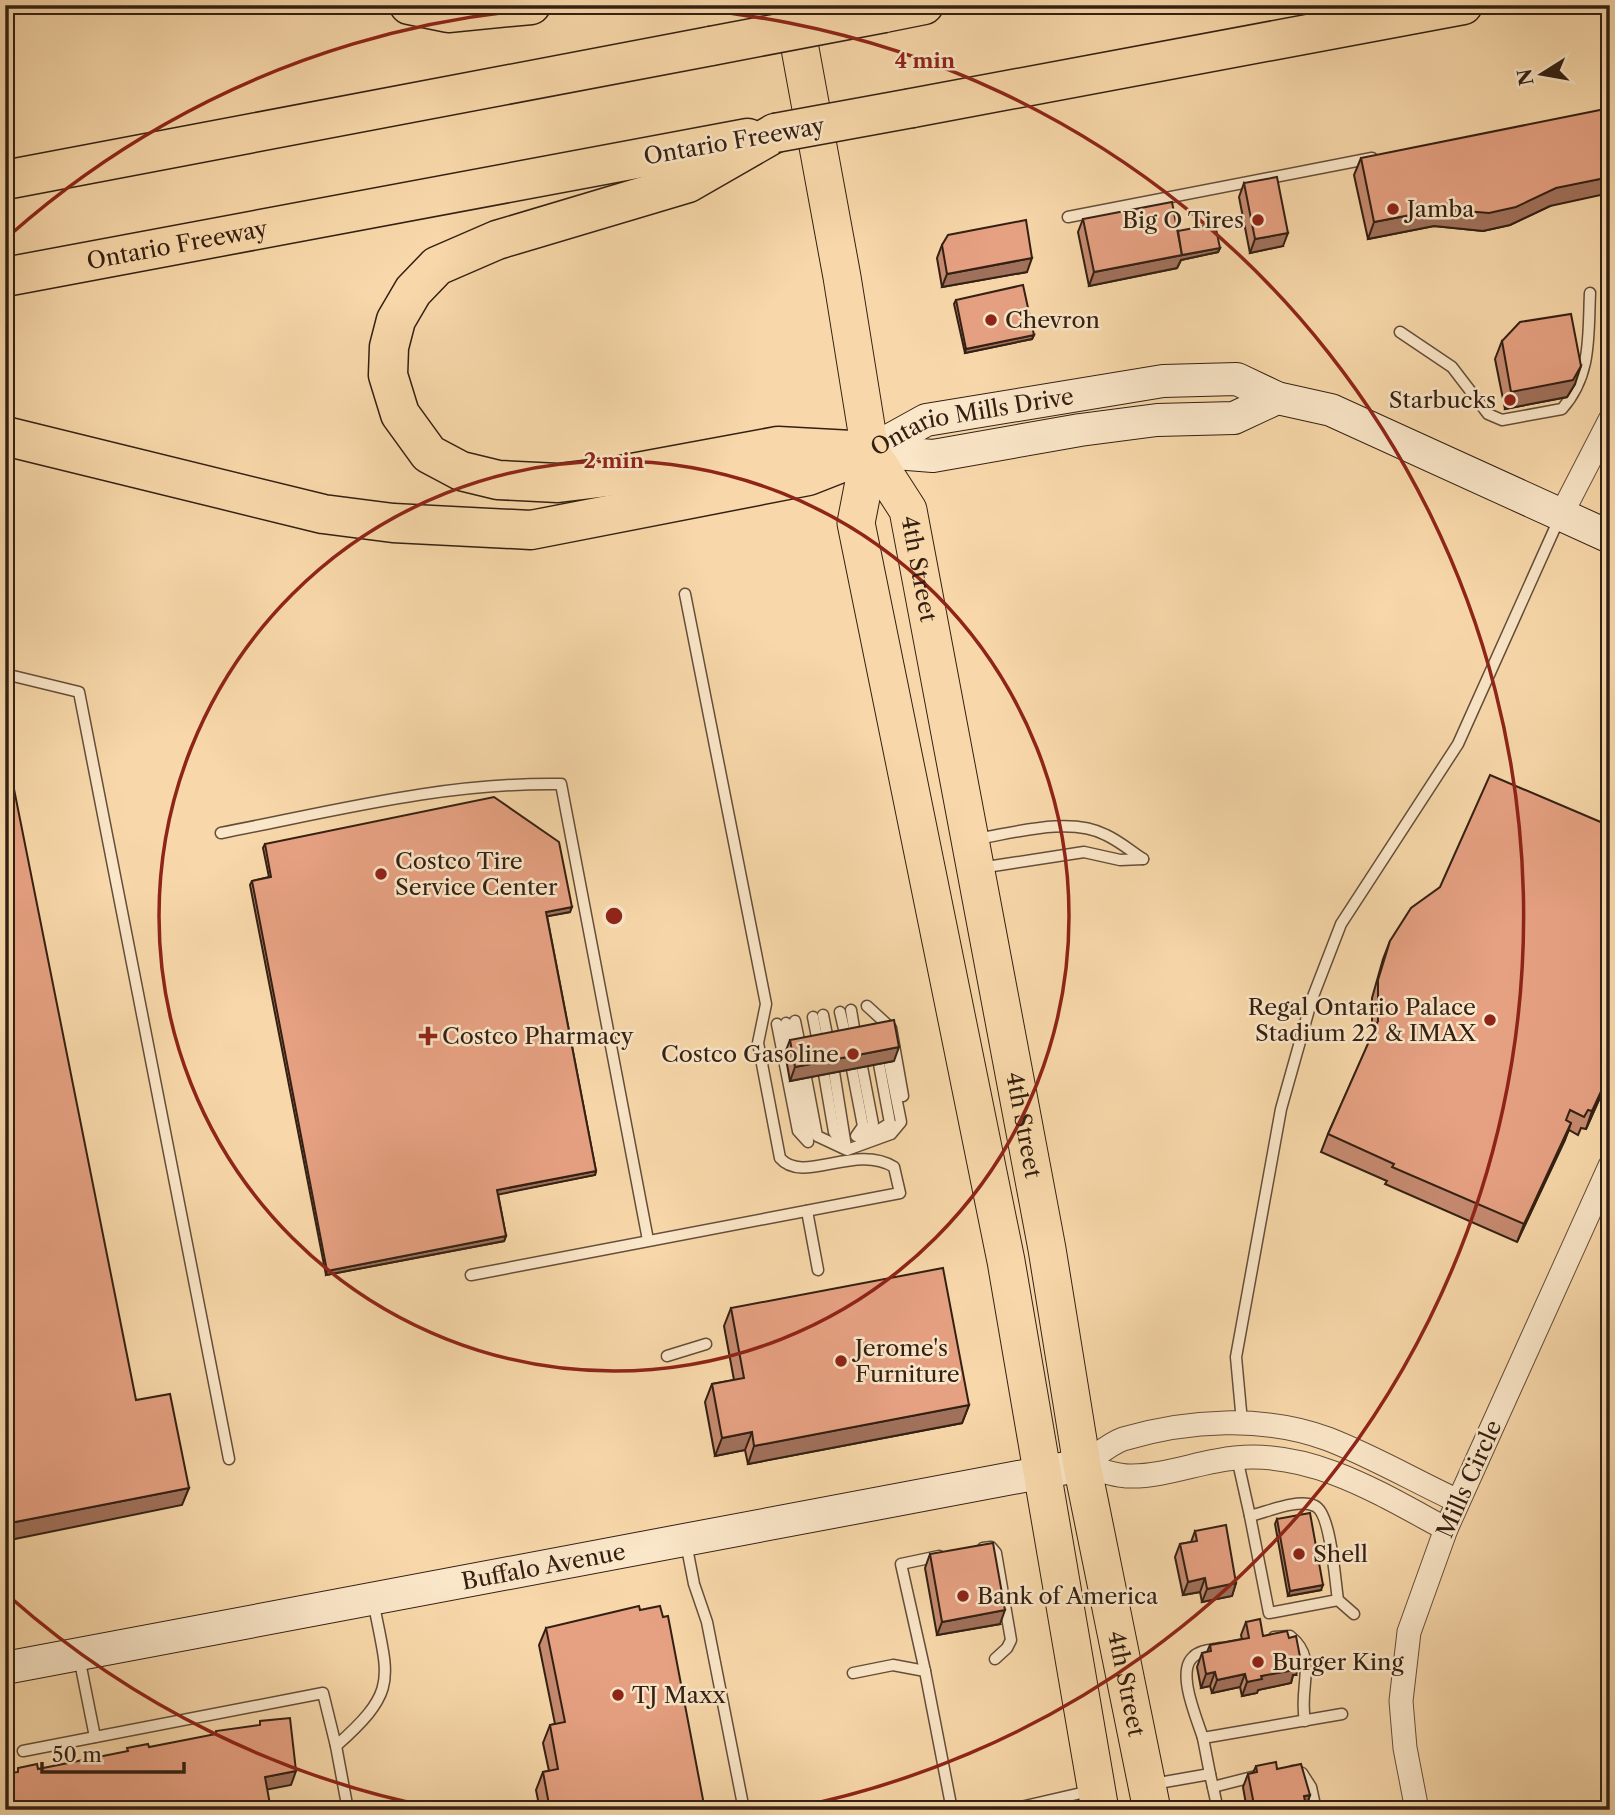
<svg xmlns="http://www.w3.org/2000/svg" width="1615" height="1815" font-family="'Libre Caslon Text',serif">
  <style>
    .lines { fill: none; stroke-linecap: round; stroke-linejoin: round }
    .lane-casing { stroke: #644e39; stroke-width: 13 }
    .street-casing { stroke: #644e39; stroke-width: 25 }
    .secondary-casing { stroke: #332013; stroke-width: 34 }
    .primary-casing { stroke: #332013; stroke-width: 39 }
    .highway-casing { stroke: #332013; stroke-width: 41 }
    .lane { stroke: #fae6c8; stroke-width: 10 }
    .street { stroke: #fae6c8; stroke-width: 23 }
    .secondary { stroke: #fae6c8; stroke-width: 32 }
    .primary { stroke: #f8d8aa; stroke-width: 37 }
    .highway { stroke: #f8d8aa; stroke-width: 38 }
    .highway-bridge-casing { stroke: #332013; stroke-width: 41; stroke-linecap: butt }
    .highway-bridge { stroke: #f8d8aa; stroke-width: 38 }
    .wall { fill: #c68a70; stroke: #332013; stroke-width: 2 }
    .shaded-wall { fill: #a1715b; stroke: #332013; stroke-width: 2 }
    .building { fill: #e6a182; stroke: #332013; stroke-width: 2 }
    .ring { fill: none; stroke: #8f2418; stroke-width: 3.5 }
    .poi-dot { fill: #8f2418; stroke: #fae6c8; stroke-width: 2.5 }
    .labels { text-anchor: middle; stroke-width: 5; stroke-linejoin: round; paint-order: stroke }
    .street-label { font-size: 23px; fill: #332013; stroke: #fae6c8 }
    .poi-label { font-size: 23px; fill: #332013; stroke: #fae6c8; text-anchor: start }
    .centre { fill: #8f2418; stroke: #fae6c8; stroke-width: 3.5 }
    .ring-label { font-size: 21px; text-anchor: middle; font-weight: bold; fill: #8f2418; stroke: #fae6c8; stroke-width: 5; stroke-linejoin: round; paint-order: stroke }
  </style>
  <rect width="100%" height="100%" fill="#f8d8aa"/>
  <filter id="stains"><feTurbulence type="fractalNoise" baseFrequency=".00286" numOctaves="4"/><feColorMatrix values="0 0 0 0 .2 0 0 0 0 .09 0 0 0 0 .02 0 0 0 .5 -.17"/></filter>
  <radialGradient id="worn" r=".72"><stop offset=".6" stop-color="#630" stop-opacity="0"/><stop offset="1" stop-color="#630" stop-opacity=".3"/></radialGradient>
  <g class="lines">
    <g class="lane-casing">
      <g id="lane">
        <polyline points="1068,217 1372,158"/>
        <path d="M1400,332L1452,367L1488,414L1502,420L1562,409C1592,375 1588,336 1590,293"/>
        <polyline points="5,674 79,692 229,1459"/>
        <path d="M221,833C334,811 445,782 561,784L648,1240"/>
        <path d="M976,839C1014,833 1070,816 1106,835C1119,841 1131,851 1143,859"/>
        <polyline points="980,868 1084,852 1120,860 1143,859"/>
        <polyline points="867,1006 891,1028 903,1096"/>
        <polyline points="851,1010 856,1040"/>
        <polyline points="840,1012 847,1042"/>
        <polyline points="823,1015 829,1045"/>
        <polyline points="813,1017 819,1047"/>
        <polyline points="795,1021 801,1050"/>
        <polyline points="786,1023 792,1051"/>
        <polyline points="777,1024 798,1131 808,1142"/>
        <polyline points="862,1067 873,1124 864,1133"/>
        <polyline points="852,1069 863,1126 856,1136"/>
        <polyline points="834,1072 846,1147"/>
        <polyline points="824,1074 834,1132 845,1148"/>
        <polyline points="806,1078 817,1136 847,1150 891,1134 901,1122 889,1062"/>
        <polyline points="797,1080 808,1140"/>
        <polyline points="861,1141 890,1123 879,1064"/>
        <polyline points="807,1211 818,1270"/>
        <path d="M471,1275L900,1193L894,1167C855,1143 803,1185 780,1158L758,1043L766,1004L685,594"/>
        <polyline points="667,1356 706,1344"/>
        <polyline points="1242,1422 1236,1357 1281,1109 1312,999 1341,924 1458,744 1559,519"/>
        <polyline points="1237,1458 1250,1516"/>
        <polyline points="686,1543 694,1584 707,1622 744,1810"/>
        <polyline points="983,1548 991,1547 996,1553 1011,1640 1007,1648 995,1659"/>
        <path d="M1338,1600L1269,1613L1250,1516C1267,1512 1298,1498 1315,1506C1331,1513 1335,1581 1338,1600L1354,1614"/>
        <path d="M1274,1637L1290,1636C1319,1659 1298,1686 1305,1721"/>
        <polyline points="79,1657 95,1737"/>
        <polyline points="925,1671 901,1564 939,1556"/>
        <polyline points="853,1673 893,1665 925,1671 952,1810"/>
        <path d="M1203,1738C1197,1719 1176,1672 1193,1657C1200,1650 1211,1650 1220,1648"/>
        <polyline points="336,1746 348,1810"/>
        <path d="M23,1751L323,1693L336,1746C400,1689 388,1680 373,1600"/>
        <polyline points="1293,1771 1302,1773 1311,1787 1316,1810"/>
        <polyline points="1210,1774 1203,1738 1342,1714"/>
        <polyline points="1153,1784 1210,1774 1218,1810"/>
        <polyline points="1213,1787 1260,1775"/>
        <polyline points="1008,1810 1090,1791"/>
      </g>
    </g>
    <g class="street-casing">
      <g id="street">
        <polyline points="1561,515 1610,420"/>
        <path d="M1082,1465C1095,1457 1109,1444 1123,1439C1187,1420 1264,1415 1328,1439C1372,1456 1415,1481 1458,1501"/>
        <path d="M1082,1465C1097,1469 1114,1476 1129,1476C1164,1477 1201,1461 1235,1458C1312,1450 1381,1494 1446,1529"/>
        <polyline points="1417,1810 1405,1748 1401,1701 1409,1632 1446,1529 1610,1166"/>
      </g>
    </g>
    <g class="secondary-casing">
      <g id="secondary">
        <path id="s1" d="M870,451L926,420L1163,381L1237,379L1277,398L1331,410L1610,537"/>
        <polyline points="870,451 933,456 1080,430 1157,420 1234,418 1277,398"/>
        <path id="s2" d="M5,1668L1082,1465"/>
      </g>
    </g>
    <g class="primary-casing">
      <g id="primary">
        <polyline points="792,5 842,277 870,451 856,523 1006,1261 1100,1810"/>
        <path id="s3" d="M870,451L908,510L1047,1249L1082,1465L1152,1810"/>
      </g>
    </g>
    <g class="highway-casing">
      <g id="highway">
        <polyline points="409,5 448,13 531,5"/>
        <polyline points="884,13 924,5"/>
        <polyline points="912,108 1463,5"/>
        <polyline points="775,133 688,183 497,240 437,266 413,291 396,320 389,347 388,375 400,414 429,454 461,471 498,480 558,483 616,476 778,446 870,451"/>
        <polyline points="5,180 711,46"/>
        <path id="s4" d="M5,277L748,138"/>
        <polyline points="5,436 323,514 393,523 531,530 808,476 859,456"/>
      </g>
    </g>
    <use href="#lane" class="lane"/>
    <use href="#street" class="street"/>
    <use href="#secondary" class="secondary"/>
    <use href="#primary" class="primary"/>
    <use href="#highway" class="highway"/>
    <g class="highway-bridge-casing">
      <g id="highway-bridge">
        <polyline points="711,46 884,13"/>
        <polyline points="775,133 912,108"/>
      </g>
    </g>
    <use href="#highway-bridge" class="highway-bridge"/>
  </g>
  <g class="wall">
    <polygon points="1361,158 1550,206 1510,225 1483,231 1434,226 1368,239 1354,175"/>
    <polygon points="1244,183 1283,246 1250,253 1239,197"/>
    <polygon points="1083,219 1178,231 1220,248 1218,252 1181,260 1177,268 1089,286 1078,232"/>
    <polygon points="942,245 1027,272 942,287 937,258"/>
    <polygon points="956,300 1034,335 1032,339 965,353 954,304"/>
    <polygon points="1502,341 1575,384 1567,397 1505,409 1495,359"/>
    <polygon points="1610,826 1610,1075 1586,1129 1581,1128 1578,1135 1569,1130 1517,1242 1385,1184 1387,1181 1321,1152 1328,1134 1372,1036 1372,998 1383,959 1390,941"/>
    <polygon points="265,844 570,912 547,916 596,1171 595,1175 498,1194 506,1236 504,1241 326,1275 250,885 252,881 269,877 263,848"/>
    <polygon points="790,1040 894,1061 790,1081 785,1053"/>
    <polygon points="731,1308 969,1405 962,1423 748,1464 745,1450 715,1456 705,1402 712,1384 734,1380 724,1326"/>
    <polygon points="1277,1519 1321,1590 1288,1596 1275,1524"/>
    <polygon points="1195,1531 1236,1583 1232,1596 1202,1602 1200,1592 1183,1595 1175,1557 1180,1544 1191,1542"/>
    <polygon points="930,1554 1000,1624 937,1635 925,1568"/>
    <polygon points="1246,1622 1263,1636 1296,1675 1293,1675 1291,1683 1258,1690 1257,1693 1242,1696 1240,1687 1212,1693 1210,1686 1201,1688 1197,1667 1202,1653 1207,1652 1210,1645 1242,1639 1241,1635"/>
    <polygon points="546,1628 705,1810 540,1810 536,1790 543,1772 549,1771 543,1743 550,1725 555,1724 539,1645"/>
    <polygon points="1256,1766 1277,1769 1310,1795 1305,1810 1247,1810 1243,1787 1248,1774 1253,1773"/>
  </g>
  <g class="shaded-wall">
    <polygon points="1610,177 1610,193 1550,206 1510,225 1483,231 1434,226 1368,239 1374,222"/>
    <polygon points="1288,233 1283,246 1250,253 1255,239"/>
    <polygon points="1220,248 1218,252 1181,260 1177,268 1089,286 1094,272"/>
    <polygon points="1032,258 1027,272 942,287 947,274"/>
    <polygon points="1034,335 1032,339 965,353 966,349"/>
    <polygon points="1581,366 1575,384 1567,397 1505,409 1511,392"/>
    <polygon points="572,907 570,912 544,917 546,912"/>
    <polygon points="899,1047 894,1061 790,1081 795,1067"/>
    <polygon points="1610,1072 1610,1075 1586,1129 1592,1111"/>
    <polygon points="1571,1123 1565,1140 1517,1242 1524,1224"/>
    <polygon points="596,1171 595,1175 496,1195 497,1190"/>
    <polygon points="506,1236 504,1241 326,1275 327,1271"/>
    <polygon points="969,1405 962,1423 748,1464 754,1446"/>
    <polygon points="752,1432 745,1450 715,1456 722,1438"/>
    <polygon points="189,1488 182,1505 5,1541 5,1524"/>
    <polygon points="1205,1578 1200,1592 1183,1595 1188,1582"/>
    <polygon points="1236,1583 1232,1596 1202,1602 1207,1589"/>
    <polygon points="1323,1585 1321,1590 1288,1596 1290,1591"/>
    <polygon points="1005,1610 1000,1624 937,1635 942,1622"/>
    <polygon points="1301,1662 1296,1675 1293,1675 1291,1683 1258,1690 1257,1693 1242,1696 1247,1682 1294,1663"/>
    <polygon points="1215,1672 1210,1686 1201,1688 1206,1674"/>
    <polygon points="1245,1674 1240,1687 1212,1693 1217,1680"/>
    <polygon points="296,1771 291,1785 260,1791 265,1777"/>
    <polygon points="1310,1795 1305,1810 1290,1810 1304,1796"/>
  </g>
  <g class="building">
    <polygon points="1610,108 1610,177 1556,188 1516,207 1489,213 1441,209 1374,222 1361,158"/>
    <polygon points="1277,177 1288,233 1255,239 1244,183"/>
    <polygon points="1172,202 1182,255 1094,272 1083,219"/>
    <polygon points="1026,220 1032,258 947,274 942,245 948,235"/>
    <polygon points="1215,224 1220,248 1182,255 1178,231"/>
    <polygon points="1023,285 1034,335 966,349 956,300"/>
    <polygon points="1571,314 1581,366 1573,380 1511,392 1502,341 1520,322"/>
    <polygon points="5,744 136,1400 170,1394 189,1488 5,1524"/>
    <polygon points="1490,775 1610,826 1610,1072 1592,1111 1588,1110 1584,1117 1570,1110 1566,1120 1571,1123 1524,1224 1392,1167 1394,1164 1328,1134 1378,1021 1378,980 1390,941 1411,908 1440,887"/>
    <polygon points="494,797 559,842 572,907 546,912 596,1171 497,1190 506,1236 327,1271 252,881 271,877 265,844"/>
    <polygon points="894,1020 899,1047 795,1067 790,1040"/>
    <polygon points="943,1268 969,1405 754,1446 752,1432 722,1438 712,1384 744,1378 731,1308"/>
    <polygon points="1310,1513 1323,1585 1290,1591 1277,1519"/>
    <polygon points="1226,1525 1236,1583 1207,1589 1205,1578 1188,1582 1180,1544 1197,1541 1195,1531"/>
    <polygon points="993,1543 1005,1610 942,1622 930,1554"/>
    <polygon points="639,1606 640,1610 660,1606 663,1617 668,1616 705,1810 550,1810 543,1772 558,1769 550,1725 565,1722 546,1628"/>
    <polygon points="1260,1619 1263,1636 1287,1631 1289,1638 1296,1636 1301,1662 1294,1663 1295,1670 1261,1676 1262,1679 1247,1682 1245,1674 1217,1680 1215,1672 1206,1674 1202,1653 1211,1651 1210,1645 1249,1638 1246,1622"/>
    <polygon points="290,1718 296,1771 265,1777 271,1810 5,1810 5,1774 18,1772 18,1768 37,1764 38,1769 128,1751 127,1748 148,1744 149,1747 216,1734 216,1731 260,1725 260,1721"/>
    <polygon points="1276,1762 1277,1769 1301,1764 1310,1795 1304,1796 1306,1806 1290,1810 1255,1810 1248,1774 1257,1772 1256,1766"/>
  </g>
  <g class="ring">
    <circle cx="614" cy="916" r="455"/>
    <path d="M440 1809A910 910 0 0 1 11 1598M11 234A910 910 0 1 1 788 1809"/>
  </g>
  <g class="poi-dot">
    <circle cx="1393" cy="209" r="7"/>
    <circle cx="1258" cy="220" r="7"/>
    <circle cx="991" cy="320" r="7"/>
    <circle cx="1510" cy="400" r="7"/>
    <circle cx="381" cy="874" r="7"/>
    <circle cx="1490" cy="1020" r="7"/>
    <path d="M424.5 1025.5h7v7h7v7h-7v7h-7v-7h-7v-7h7z"/>
    <circle cx="853" cy="1054" r="7"/>
    <circle cx="841" cy="1361" r="7"/>
    <circle cx="1299" cy="1554" r="7"/>
    <circle cx="963" cy="1596" r="7"/>
    <circle cx="1258" cy="1662" r="7"/>
    <circle cx="618" cy="1695" r="7"/>
  </g>
  <g class="labels">
    <g class="street-label">
      <text transform="translate(734 141) rotate(-10)" y="8">Ontario Freeway</text>
      <text dy="8" stroke="none"><textPath href="#s4" startOffset="175">Ontario Freeway</textPath></text>
      <text dy="8" stroke="none"><textPath href="#s1" startOffset="108">Ontario Mills Drive</textPath></text>
      <text dy="8" stroke="none"><textPath href="#s3" startOffset="130">4th Street</textPath></text>
      <text dy="8" stroke="none"><textPath href="#s3" startOffset="696">4th Street</textPath></text>
      <text transform="translate(1469 1479) rotate(-66)" y="8">Mills Circle</text>
      <text dy="8" stroke="none"><textPath href="#s2" startOffset="548">Buffalo Avenue</textPath></text>
      <text dy="8" stroke="none"><textPath href="#s3" startOffset="1264">4th Street</textPath></text>
    </g>
    <g class="poi-label">
      <text x="1407" y="217">Jamba</text>
      <text x="1244" y="228" text-anchor="end">Big O Tires</text>
      <text x="1005" y="328">Chevron</text>
      <text x="1496" y="408" text-anchor="end">Starbucks</text>
      <text x="395" y="869">Costco Tire<tspan x="395" dy="26">Service Center</tspan></text>
      <text x="1476" y="1015" text-anchor="end">Regal Ontario Palace<tspan x="1476" dy="26">Stadium 22 &amp; IMAX</tspan></text>
      <text x="442" y="1044">Costco Pharmacy</text>
      <text x="839" y="1062" text-anchor="end">Costco Gasoline</text>
      <text x="855" y="1356">Jerome's<tspan x="855" dy="26">Furniture</tspan></text>
      <text x="1313" y="1562">Shell</text>
      <text x="977" y="1604">Bank of America</text>
      <text x="1272" y="1670">Burger King</text>
      <text x="632" y="1703">TJ Maxx</text>
    </g>
  </g>
  <circle cx="614" cy="916" r="10" class="centre"/>
  <g class="ring-label">
    <text x="925" y="68">4 min</text>
    <text x="614" y="468">2 min</text>
  </g>
  <rect width="1615" height="1815" fill="none" stroke="#f8d8aa" stroke-width="28"/>
  <rect x="7" y="7" width="1601" height="1801" fill="none" stroke="#332013" stroke-width="3.5"/>
  <rect x="14" y="14" width="1587" height="1787" fill="none" stroke="#332013" stroke-width="2"/>
  <g transform="translate(1542 74) rotate(259)" stroke="#fae6c8" stroke-width="5" paint-order="stroke">
  <path d="M0-5L12 26L0 18L-12 26Z" fill="#332013"/>
  <text y="-10" font-size="19" font-weight="bold" text-anchor="middle" fill="#332013">N</text>
  </g>
  <path d="M42 1762v10h142v-10" fill="none" stroke="#332013" stroke-width="3.5"/>
  <text x="52" y="1762" font-size="21" fill="#332013" stroke="#fae6c8" stroke-width="5" paint-order="stroke">50 m</text>
  <rect width="100%" height="100%" filter="url(#stains)"/>
  <rect width="100%" height="100%" fill="url(#worn)"/>
</svg>
